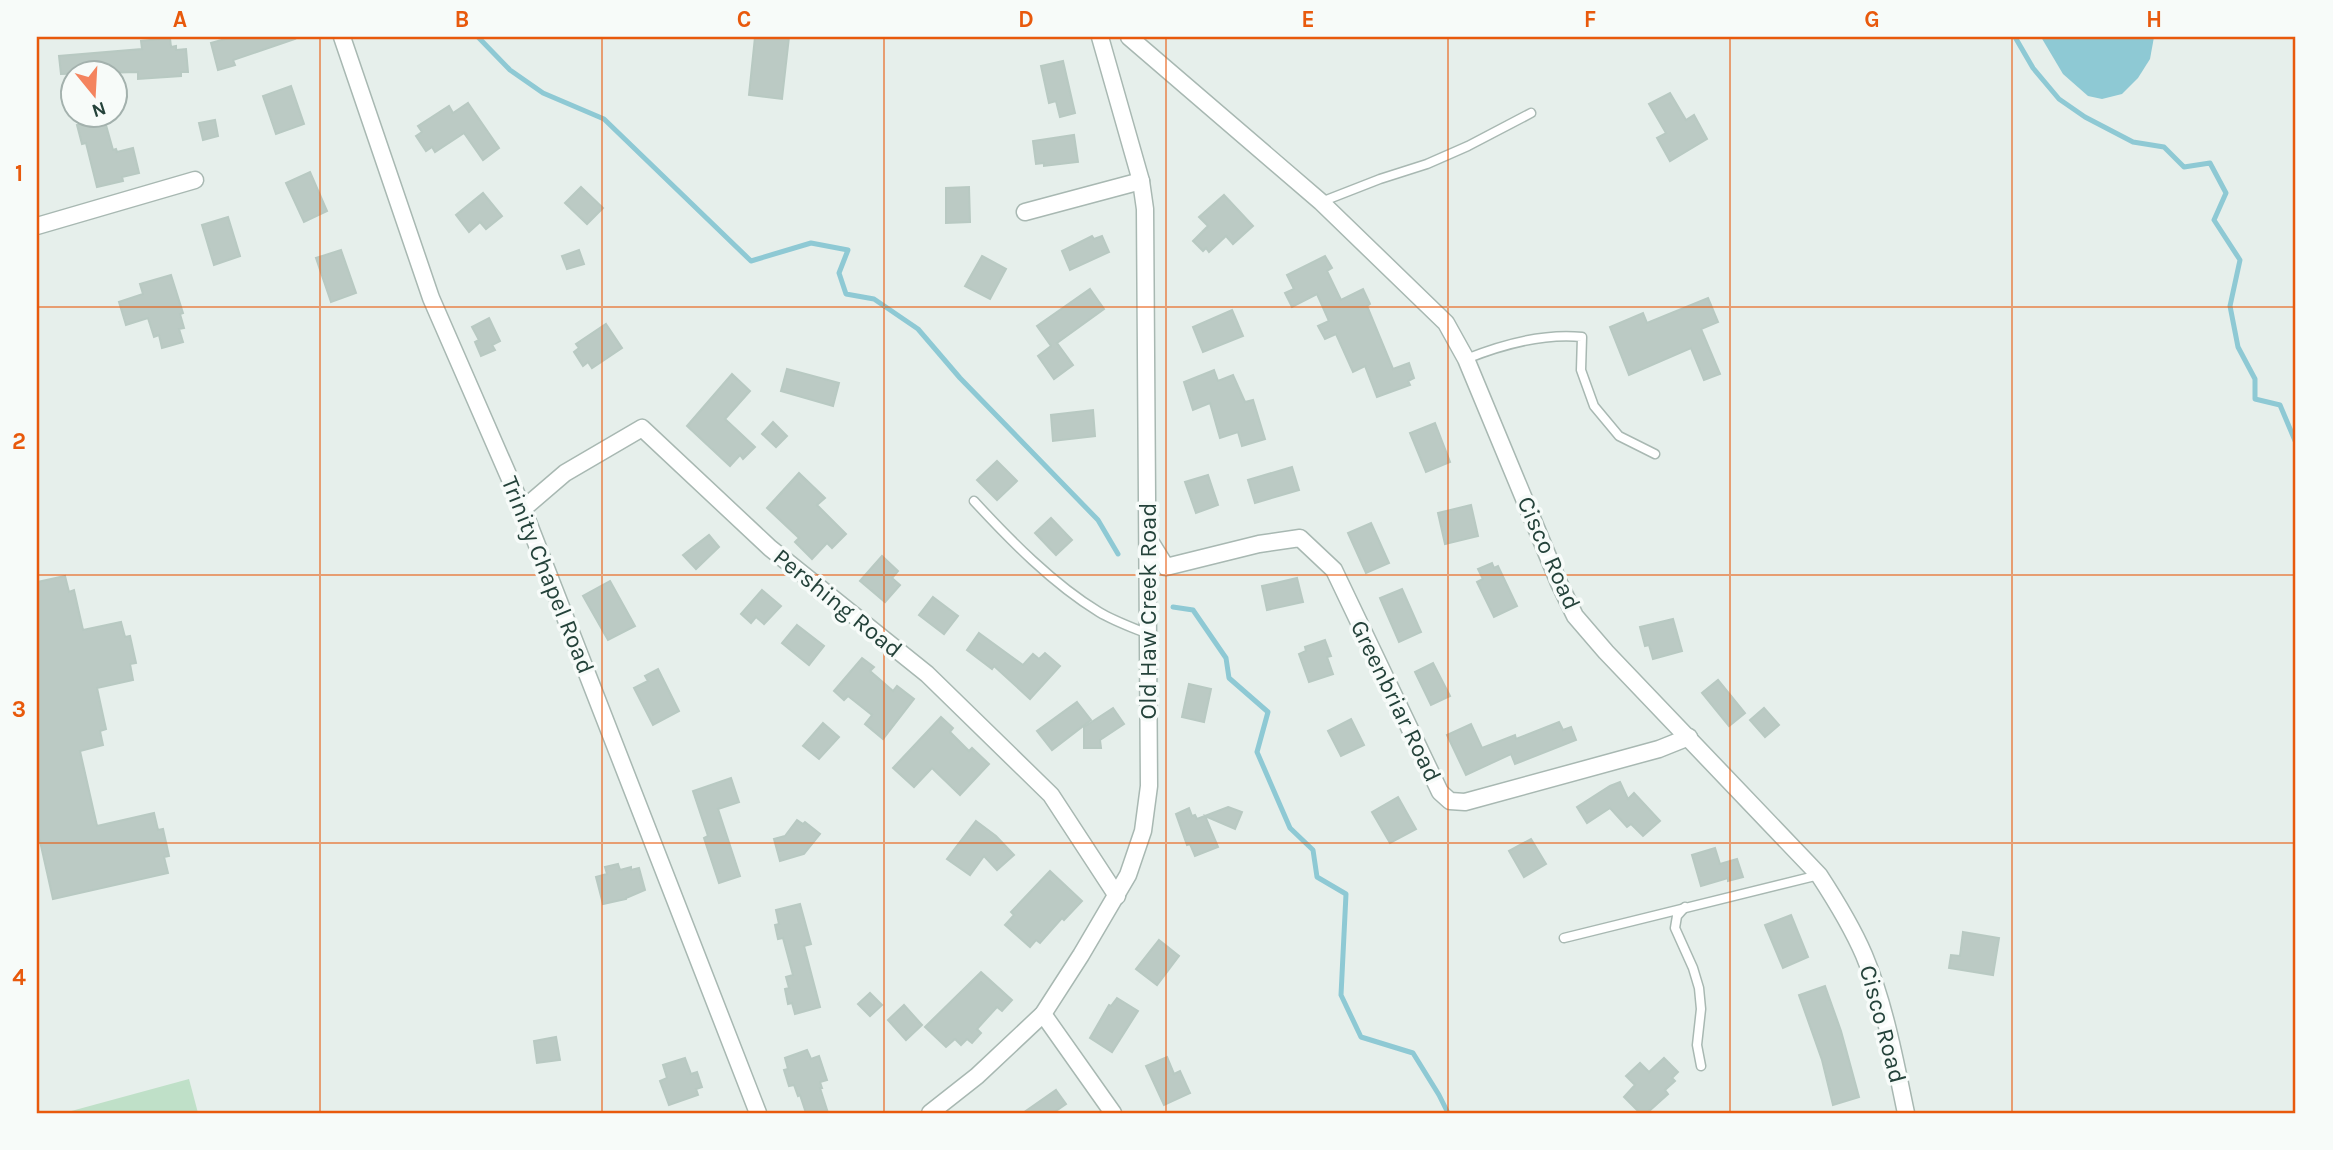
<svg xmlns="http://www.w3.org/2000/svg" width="2333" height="1150" font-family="Karla,sans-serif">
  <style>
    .green { fill: #bfe0c8 }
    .water { fill: #8ec9d4 }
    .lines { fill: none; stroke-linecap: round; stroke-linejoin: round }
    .stream { stroke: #8ec9d4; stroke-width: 5 }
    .building { fill: #bbcac4; stroke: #b8c9c2; stroke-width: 2 }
    .service-casing { stroke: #a8b8b2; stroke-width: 11 }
    .minor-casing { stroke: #a8b8b2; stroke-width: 19 }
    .service { stroke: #fff; stroke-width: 8 }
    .minor { stroke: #fff; stroke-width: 16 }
    .grid { fill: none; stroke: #e8590c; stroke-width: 2; stroke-opacity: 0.55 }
    .labels { text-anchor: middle; stroke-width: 7; stroke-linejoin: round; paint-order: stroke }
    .street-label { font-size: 24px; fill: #24423a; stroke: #f7fbf9 }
    .neatline { fill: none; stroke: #e8590c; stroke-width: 2.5 }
    .grid-label { font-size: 23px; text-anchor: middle; font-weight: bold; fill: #e8590c }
  </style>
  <rect width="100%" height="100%" fill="#e6efeb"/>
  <polygon class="green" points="189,1079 198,1113 64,1113"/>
  <polygon class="water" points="2041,37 2154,37 2150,59 2138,78 2122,94 2102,99 2088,96 2063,74"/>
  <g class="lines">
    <g class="stream">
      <polyline points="478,37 510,70 543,93 604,119 751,261 811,243 848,250 839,273 846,294 874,299 918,329 960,378 1098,520 1118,554"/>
      <polyline points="2015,37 2033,68 2059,99 2085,117 2133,142 2164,147 2184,167 2210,163 2226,193 2214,220 2240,260 2230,306 2238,347 2255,379 2255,399 2280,405 2296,443"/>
      <polyline points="1173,607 1193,610 1226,658 1229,678 1268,712 1257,752 1290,828 1313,850 1317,877 1346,894 1341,995 1361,1037 1413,1053 1439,1095 1448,1113"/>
    </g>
  </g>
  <g class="building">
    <polygon points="232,37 294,37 295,39 233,60 235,65 218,70 211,43"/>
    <polygon points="755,37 789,37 782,99 749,95"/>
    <polygon points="170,38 171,47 176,46 176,50 186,49 188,72 181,72 181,76 138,79 138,72 61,74 59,56 142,49 141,41"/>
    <polygon points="1063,61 1075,113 1060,117 1056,101 1049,103 1041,66"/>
    <polygon points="291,86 304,124 276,134 263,96"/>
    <polygon points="1670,93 1686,120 1694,115 1707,139 1670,161 1657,138 1666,133 1649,104"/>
    <polygon points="468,103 499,148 483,160 464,133 435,152 432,147 426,151 416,136 422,132 418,126 449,106 453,113"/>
    <polygon points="104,118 113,150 116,149 117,152 133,148 139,173 122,177 123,181 97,187 86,143 82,144 77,125"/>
    <polygon points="215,120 218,136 203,140 199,123"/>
    <polygon points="1074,135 1078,162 1044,166 1044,163 1036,164 1033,141"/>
    <polygon points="310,172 327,211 304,222 286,183"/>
    <polygon points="581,187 603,208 587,224 565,203"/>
    <polygon points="969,187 970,222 946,223 946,188"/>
    <polygon points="483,193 502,216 486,229 480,222 469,232 456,215"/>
    <polygon points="1224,195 1253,226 1233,244 1226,236 1209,252 1206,248 1203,251 1193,241 1208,226 1199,217"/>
    <polygon points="228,217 240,256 214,265 202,225"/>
    <polygon points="1092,236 1094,239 1102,236 1109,252 1070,270 1062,251"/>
    <polygon points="341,250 356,293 331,302 316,258"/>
    <polygon points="579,250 584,264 567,269 562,256"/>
    <polygon points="982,256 1006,269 990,299 965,286"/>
    <polygon points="1325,256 1332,268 1327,271 1341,300 1363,289 1370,304 1367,306 1393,369 1409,363 1414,378 1408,381 1410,385 1377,397 1365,366 1353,372 1336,334 1325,339 1318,326 1329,321 1317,294 1292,307 1285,293 1294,289 1287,275"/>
    <polygon points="171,275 183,313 180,314 184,328 179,329 183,342 162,348 159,335 154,337 148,318 126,325 119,302 143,294 140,284"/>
    <polygon points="1090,289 1104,309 1057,343 1073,365 1054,379 1038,356 1051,346 1037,326"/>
    <polygon points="1708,298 1718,322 1701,329 1720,374 1704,380 1691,348 1629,375 1610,327 1643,313 1647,323"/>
    <polygon points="1232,310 1243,336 1203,352 1193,327"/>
    <polygon points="489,318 500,341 492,345 495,350 481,356 475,342 479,340 472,327"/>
    <polygon points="606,324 622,348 592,368 588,362 583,366 574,352 579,348 576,344"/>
    <polygon points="787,369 839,383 833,406 781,391"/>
    <polygon points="1214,370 1218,381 1233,375 1245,402 1253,400 1265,439 1242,446 1238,432 1220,438 1210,403 1193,410 1184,382"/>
    <polygon points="732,374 750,391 725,419 755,447 743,459 740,455 730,466 687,426"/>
    <polygon points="1093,410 1095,436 1053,441 1051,415"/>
    <polygon points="773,422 787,436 776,447 762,434"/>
    <polygon points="1435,423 1450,462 1426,472 1410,433"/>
    <polygon points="997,461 1017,481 997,500 977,480"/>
    <polygon points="1292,467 1299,490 1255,503 1248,480"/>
    <polygon points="799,473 825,498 817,505 846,534 832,548 827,543 812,559 795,542 799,538 767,508"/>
    <polygon points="1208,475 1218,505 1196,513 1185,482"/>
    <polygon points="1471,505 1478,536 1445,544 1438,513"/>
    <polygon points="1051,518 1072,540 1056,555 1035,533"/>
    <polygon points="1371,523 1389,563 1366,573 1348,533"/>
    <polygon points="709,535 719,547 696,569 683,555"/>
    <polygon points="882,556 898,571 892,578 900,585 885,602 860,581"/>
    <polygon points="1492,563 1494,568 1498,566 1517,606 1494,617 1477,582 1483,579 1478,569"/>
    <polygon points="65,576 69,592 74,590 83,630 121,622 125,637 130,636 136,663 130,664 133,680 97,688 106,729 100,731 103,745 80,751 97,826 154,813 158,830 163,829 169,856 164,857 168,873 53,899 37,828 37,582"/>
    <polygon points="1297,578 1303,602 1267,610 1262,586"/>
    <polygon points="610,581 635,626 608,640 583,596"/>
    <polygon points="1402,589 1421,632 1399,642 1380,598"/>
    <polygon points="762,590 781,606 764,624 756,617 751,623 741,614"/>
    <polygon points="933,597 958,616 944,634 919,615"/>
    <polygon points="1673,619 1682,651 1653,659 1649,645 1645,646 1640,627"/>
    <polygon points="797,625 824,646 809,665 782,643"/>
    <polygon points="979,633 1023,665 1033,654 1039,659 1045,653 1060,666 1030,699 994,666 992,669 967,650"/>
    <polygon points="1325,640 1331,656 1327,657 1333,674 1309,682 1299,654 1306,651 1305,647"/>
    <polygon points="862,658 874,667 870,671 893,691 897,686 914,699 883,739 865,724 872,715 848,696 844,700 834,691"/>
    <polygon points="1433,663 1450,696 1431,705 1415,672"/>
    <polygon points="658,669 679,711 653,725 634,688 648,681 645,676"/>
    <polygon points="1718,680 1745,713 1729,726 1702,693"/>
    <polygon points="1189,684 1211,689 1204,722 1182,717"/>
    <polygon points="1077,702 1091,720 1052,750 1037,731"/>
    <polygon points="1113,708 1124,724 1100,740 1101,748 1084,748 1084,727"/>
    <polygon points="1764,708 1779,725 1765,737 1750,720"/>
    <polygon points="941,717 953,728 950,732 969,751 972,748 989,764 960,795 932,768 914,787 893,768"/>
    <polygon points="1351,719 1364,745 1341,756 1328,731"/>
    <polygon points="1559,722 1563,730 1571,727 1576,740 1515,764 1511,754 1466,775 1447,735 1471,724 1482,748 1515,735 1516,739"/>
    <polygon points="823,723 839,737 819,759 803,746"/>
    <polygon points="731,778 739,802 718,809 740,876 719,883 704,838 708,836 693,791"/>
    <polygon points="1620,782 1628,799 1634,793 1660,821 1643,836 1631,824 1627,827 1610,808 1587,823 1577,807 1610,786"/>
    <polygon points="1398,797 1416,829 1390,843 1372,812"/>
    <polygon points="1228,807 1242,812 1235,829 1205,816 1218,847 1195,856 1190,844 1187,845 1176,814 1189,808 1192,816 1195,815 1197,819"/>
    <polygon points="797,820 803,824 805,822 820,834 804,854 780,861 774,839 785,836"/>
    <polygon points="976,821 996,836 1014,855 997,870 984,856 970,875 947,859"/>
    <polygon points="1531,839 1546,864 1524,877 1509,851"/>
    <polygon points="1715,848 1720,864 1737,859 1743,877 1728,881 1728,878 1701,886 1692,855"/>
    <polygon points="618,864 620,870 631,867 631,870 639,868 645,890 626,898 626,899 603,904 596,877 607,874 605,867"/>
    <polygon points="1050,871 1082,901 1064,920 1062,918 1040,943 1036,940 1030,947 1005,925 1014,915 1011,912"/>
    <polygon points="800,904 811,944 804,946 820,1007 795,1014 792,1003 788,1004 785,989 789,988 786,977 793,975 783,938 778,939 775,925 779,924 776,910"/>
    <polygon points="1791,915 1808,957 1783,968 1765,925"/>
    <polygon points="1963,932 1999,938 1993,975 1949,968 1951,955 1960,956"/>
    <polygon points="1159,940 1179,956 1157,985 1136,969"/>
    <polygon points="981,972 1012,1000 1002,1011 997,1007 977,1029 981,1033 972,1043 967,1039 961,1045 955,1039 946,1047 925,1027"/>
    <polygon points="1825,986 1841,1031 1859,1097 1833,1105 1822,1060 1799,995"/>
    <polygon points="870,993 882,1005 870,1016 858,1004"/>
    <polygon points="1117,998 1138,1011 1112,1052 1090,1038 1109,1005 1111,1006"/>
    <polygon points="904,1005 922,1025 906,1040 888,1020"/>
    <polygon points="556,1037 560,1060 537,1063 534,1041"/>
    <polygon points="807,1050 811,1059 819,1056 827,1080 820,1082 822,1088 820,1088 828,1113 806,1113 800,1095 798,1096 794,1085 789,1086 784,1070 788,1069 785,1058"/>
    <polygon points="1167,1057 1174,1074 1180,1071 1190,1093 1164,1105 1146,1066"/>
    <polygon points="685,1058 691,1074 697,1072 702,1087 696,1089 698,1095 669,1105 660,1081 667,1078 663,1065"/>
    <polygon points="1664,1058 1678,1072 1672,1078 1675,1081 1665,1090 1668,1094 1647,1113 1640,1113 1624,1097 1635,1085 1626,1076 1640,1063 1649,1072"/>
    <polygon points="1056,1090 1066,1104 1053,1113 1023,1113"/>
  </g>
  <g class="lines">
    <g class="service-casing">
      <g id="service">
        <polyline points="1321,202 1380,179 1427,164 1468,146 1531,113"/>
        <path d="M1466,359C1501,345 1544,333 1582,337L1581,370L1594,406L1619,436L1655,454"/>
        <path d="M974,501C1010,540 1053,584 1099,612C1114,621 1131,627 1148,634"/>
        <polyline points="1685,907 1677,916 1675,928 1693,968 1699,988 1701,1009 1697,1045 1701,1066"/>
        <polyline points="1564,938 1819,875"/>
      </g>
    </g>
    <g class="minor-casing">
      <g id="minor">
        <polyline points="342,37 431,298 523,509 758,1113"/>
        <path d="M1129,37L1321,202L1446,323L1466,359L1559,583L1575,616L1606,652L1819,875C1836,901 1852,927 1864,955C1885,1005 1895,1061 1906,1113"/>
        <polyline points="1025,212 1141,181"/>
        <polyline points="37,226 195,180"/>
        <polyline points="523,509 565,473 642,428 770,548 927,674 1051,795 1117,896"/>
        <polyline points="1148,538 1166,567 1259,544 1300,538 1334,570 1440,792 1450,801 1465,802 1659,749 1689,737"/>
        <polyline points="1043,1014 1113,1113"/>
        <polyline points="930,1113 977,1076 1043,1014 1081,955 1128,875 1143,831 1149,786 1145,209 1141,181 1100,37"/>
      </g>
    </g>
    <use href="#service" class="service"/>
    <use href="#minor" class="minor"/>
  </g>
  <path class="grid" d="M320,37V1113M602,37V1113M884,37V1113M1166,37V1113M1448,37V1113M1730,37V1113M2012,37V1113M37,307H2296M37,575H2296M37,843H2296"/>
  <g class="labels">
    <g class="street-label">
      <text transform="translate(1549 553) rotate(66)" y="8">Cisco Road</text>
      <text transform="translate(548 575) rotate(68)" y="8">Trinity Chapel Road</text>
      <text transform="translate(838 603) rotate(39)" y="8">Pershing Road</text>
      <text transform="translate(1148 611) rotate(-90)" y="8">Old Haw Creek Road</text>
      <text transform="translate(1396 701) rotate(64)" y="8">Greenbriar Road</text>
      <text transform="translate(1883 1024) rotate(75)" y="8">Cisco Road</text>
    </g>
  </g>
  <rect width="2333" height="1150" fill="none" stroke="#f7fbf9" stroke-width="77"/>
  <g transform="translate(94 94) rotate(162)"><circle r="33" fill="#f7fbf9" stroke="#a3b1ad" stroke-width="2"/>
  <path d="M0-5L12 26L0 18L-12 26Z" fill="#f4845f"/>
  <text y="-10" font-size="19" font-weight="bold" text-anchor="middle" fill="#24423a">N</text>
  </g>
  <rect x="38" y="38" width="2256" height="1074" class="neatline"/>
  <g class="grid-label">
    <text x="180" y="27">A</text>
    <text x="462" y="27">B</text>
    <text x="744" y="27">C</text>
    <text x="1026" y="27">D</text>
    <text x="1308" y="27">E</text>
    <text x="1590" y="27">F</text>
    <text x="1872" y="27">G</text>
    <text x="2154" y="27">H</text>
    <text x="19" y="181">1</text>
    <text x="19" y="449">2</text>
    <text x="19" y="717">3</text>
    <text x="19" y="985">4</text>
  </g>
</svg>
